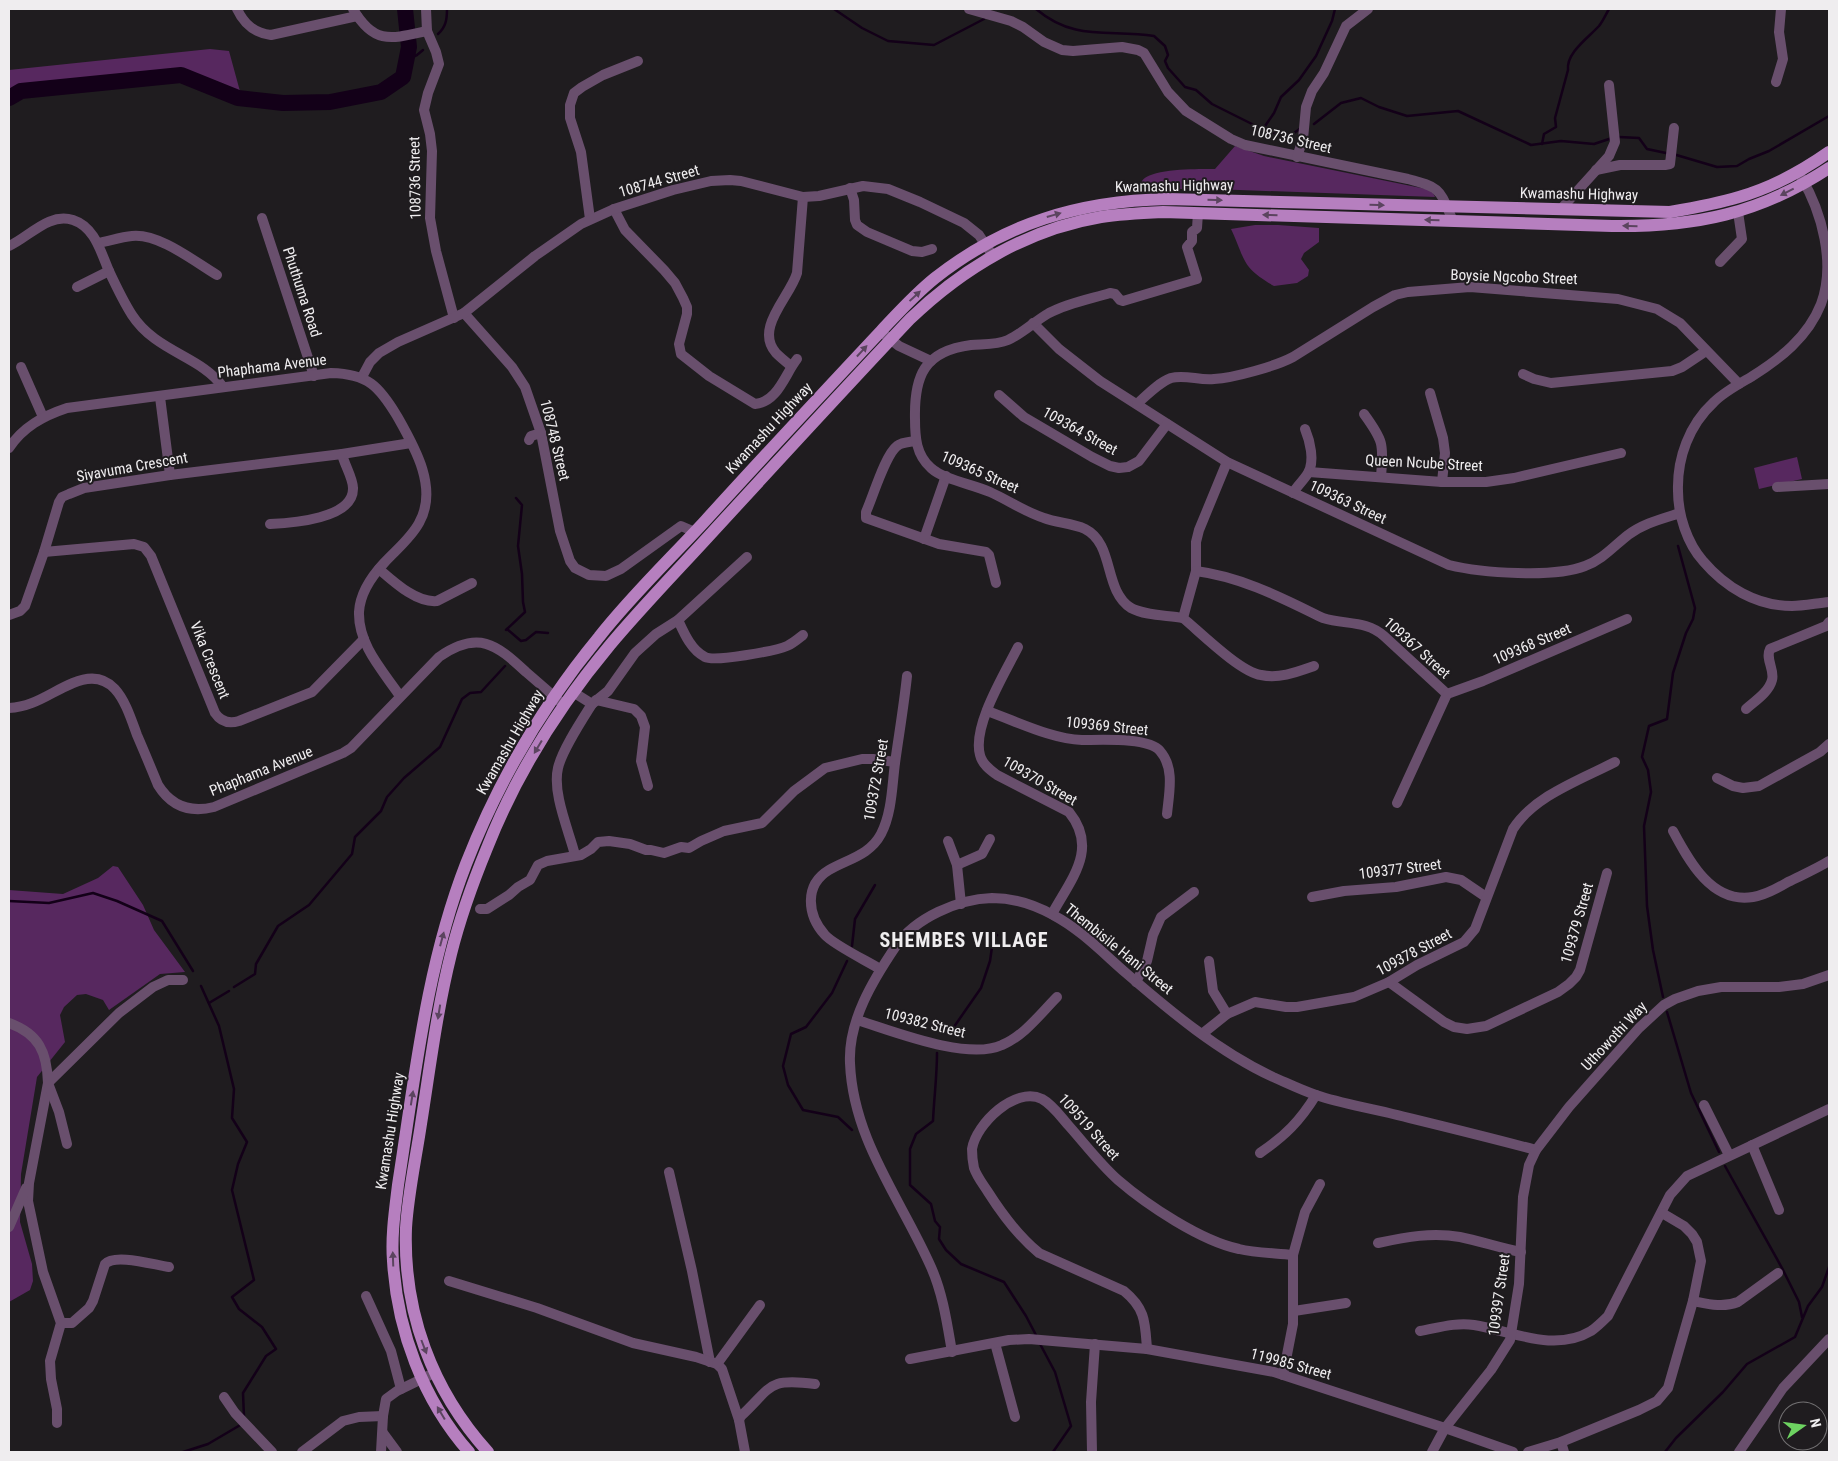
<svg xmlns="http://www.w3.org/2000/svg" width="1838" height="1461" font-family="'Roboto Condensed',sans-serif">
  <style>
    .green { fill: #57285f }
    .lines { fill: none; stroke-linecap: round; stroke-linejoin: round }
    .stream { stroke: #130018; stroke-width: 2.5 }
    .river { stroke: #130018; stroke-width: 16 }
    .minor { stroke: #694f6d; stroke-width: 10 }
    .major { stroke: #b67fbf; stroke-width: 12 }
    .oneway { fill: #5b445f }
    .labels { text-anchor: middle; stroke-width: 4; stroke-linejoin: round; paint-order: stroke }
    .street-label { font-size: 15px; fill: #efedef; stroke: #1f1c1f }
    .district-label { font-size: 20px; font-weight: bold; letter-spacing: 1px; fill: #efedef; stroke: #1f1c1f }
  </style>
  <rect width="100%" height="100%" fill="#1f1c1f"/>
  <g class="green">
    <polygon points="210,49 229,51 241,95 180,73 20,87 9,91 9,70"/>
    <path d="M1235,146L1264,156L1426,189L1433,193L1435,197L1213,189H1140C1140,186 1141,183 1142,181C1150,168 1200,169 1215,169Z"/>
    <path d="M1255,225H1278L1319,228V242L1304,253L1301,259L1309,270L1308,276L1297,283L1274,286C1241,267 1246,261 1231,229Z"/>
    <polygon points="1797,457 1802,479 1759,489 1754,468"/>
    <polygon points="113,866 118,867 143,905 154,930 185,972 160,974 109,1010 103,1000 86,994 77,995 64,1007 60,1015 65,1042 37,1077 21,1174 20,1222 32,1264 33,1281 30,1290 9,1302 9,890 63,894 98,878"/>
  </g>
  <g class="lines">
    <g class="stream">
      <polyline points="834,9 862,28 888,41 934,45 984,19"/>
      <path d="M1036,9C1075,42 1109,29 1154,36L1165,46L1168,55L1165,61L1168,68L1185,87L1196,90L1212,104L1256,126L1287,138L1301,128"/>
      <path d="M438,34C446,27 447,19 447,9"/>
      <polyline points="406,60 417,55 423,50"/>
      <polyline points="1314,124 1341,103 1361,98 1379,107 1407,116 1458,111 1531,145 1561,141 1594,144 1612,138"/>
      <polyline points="1263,129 1274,113 1281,97 1299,80 1316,56 1332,21 1335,9"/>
      <polyline points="1619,137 1639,138 1647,149 1666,153"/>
      <path d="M1542,144L1544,134L1556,127L1555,118L1568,70C1566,53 1588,38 1599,26C1603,21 1606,14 1609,9"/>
      <polyline points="1673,154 1717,167 1737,166 1749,159 1769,151 1829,116"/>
      <polyline points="507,629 521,641 526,640 536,632 548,633"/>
      <polyline points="506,630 525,612 523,602 522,574 518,546 522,505 516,498"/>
      <polyline points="9,901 49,903 93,893 117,901 162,921 193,971"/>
      <polyline points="852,946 855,919 875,885"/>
      <polyline points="847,961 832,993 806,1027 791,1034 783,1066 788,1085 803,1110 838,1117 852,1130"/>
      <polyline points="201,986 219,1026 234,1089 232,1118 247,1142 238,1164 232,1190 254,1280 232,1297 239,1309 262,1327 276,1349 266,1356 243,1393 244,1417"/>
      <polyline points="234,987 255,974 256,964 278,926 309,905 352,854 355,837 381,811 387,797 404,778 440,747 462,699 470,693 481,692 505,666"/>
      <polyline points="1663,997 1653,950 1647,906 1644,826 1651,792 1648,770 1642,757 1649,726 1667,719 1673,673 1686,633 1693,619 1695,608 1678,546"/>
      <polyline points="209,1003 229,991"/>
      <polyline points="1667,1012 1691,1093 1719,1152"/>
      <polyline points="949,1034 981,988 990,961 993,940 997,935"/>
      <path d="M937,1053C937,1076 934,1098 933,1121L916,1134L910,1149V1185L931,1204L935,1221L940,1227L939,1239L946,1250L961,1264L1004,1282L1026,1316L1037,1337"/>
      <polyline points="1725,1166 1782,1268 1799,1302 1802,1317"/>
      <polyline points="1039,1342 1055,1372 1071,1426 1053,1452"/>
      <polyline points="183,1452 208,1444 242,1424"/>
      <polyline points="1665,1452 1676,1438 1723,1392 1747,1364 1795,1337 1808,1306 1822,1287 1829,1267"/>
    </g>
    <polyline class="river" points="9,98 21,91 181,75 238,98 283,103 330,102 381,92 403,77 409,47 405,9"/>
    <g class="minor">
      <path d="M237,9C244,24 254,33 271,35L357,16"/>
      <path d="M353,9C374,45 391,39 427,31"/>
      <polyline points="426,9 427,31 436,52 439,64 428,93 424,110 430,134 432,151 430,218 436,251 454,318"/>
      <path d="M969,9L1011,21L1023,27L1044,42L1062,50L1073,51L1122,47L1138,50L1144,53L1168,92L1186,111L1231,139L1245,145L1408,179C1442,188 1439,189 1453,221"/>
      <polyline points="1776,82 1783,59 1779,32 1781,9"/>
      <polyline points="1297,157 1303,139 1306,107 1312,91 1324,73 1346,26 1368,9"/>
      <polyline points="1596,170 1620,165 1665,165 1670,164 1674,128"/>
      <path d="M1801,177C1822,212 1836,264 1821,304C1808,337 1780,359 1751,377C1739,384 1724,392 1714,402C1689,425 1677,458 1678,491C1678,515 1687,543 1703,561C1725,587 1756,606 1792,606C1804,606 1817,603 1829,602"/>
      <polyline points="850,188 854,200 855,220 857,225 867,232 912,251 922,252 932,249"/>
      <path d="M614,209L625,230L664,270L675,283L683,298L687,307V314L679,344L681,354L709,376L755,404C778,402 785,374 797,359"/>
      <polyline points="1561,209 1609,156 1615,142 1609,85"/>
      <polyline points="262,218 314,376"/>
      <polyline points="590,219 581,152 570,118 570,105 574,93 582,87 603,75 638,61"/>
      <path d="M98,243C109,241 121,237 132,236C159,233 195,262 217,275"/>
      <path d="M9,246C29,237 49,212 73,220C95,227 101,253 109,271C116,286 123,301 132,315C156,352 201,356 223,387"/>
      <polyline points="1720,262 1742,239 1738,212"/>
      <polyline points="77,287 109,271"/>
      <polyline points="464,313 512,367 525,387 541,433 560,531 570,561 575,568 589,575 606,576 621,569 681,526 695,532"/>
      <path d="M1033,323L1059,349L1100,381L1227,462L1449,565C1481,573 1555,578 1585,566C1602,560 1614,546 1628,535C1644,523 1662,519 1680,513"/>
      <polyline points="885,335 899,346 931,361"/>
      <path d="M791,366C786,362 781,358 776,353C754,328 790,297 797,273L803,197"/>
      <polyline points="21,367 43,417"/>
      <polyline points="1523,374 1534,379 1551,383 1672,371 1682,367 1706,351"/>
      <polyline points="362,377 370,362 379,353 398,342 464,313 535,256 581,224 614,209 673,190 711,181 730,180 741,181 803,197 819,196 863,186 888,189 920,202 964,223 979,235 993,256"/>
      <polyline points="1430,393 1443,438 1445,453 1442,482"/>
      <polyline points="999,395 1024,417 1092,457 1110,466 1119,468 1128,467 1139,461 1167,424"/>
      <polyline points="160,397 170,475"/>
      <path d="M1137,404C1147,395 1158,383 1171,378C1185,374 1200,381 1214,379C1234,378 1276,366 1293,357L1373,307L1395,295L1408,292L1470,287L1618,299L1657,309L1680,323L1739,384"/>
      <path d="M1364,414C1383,440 1384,444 1381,476"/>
      <polyline points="529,440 531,436 541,433"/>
      <path d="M916,441C910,442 902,442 897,446C885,455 873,497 866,512V518L939,544L986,552L989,555L996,583"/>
      <path d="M9,448C23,427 43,416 67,408L331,373C368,374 379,386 397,416C414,446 439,488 419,523C411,538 396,550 384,563C371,577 360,593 359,612C358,645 383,671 400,696"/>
      <path d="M1227,462L1199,530L1196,542V571L1183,618C1200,632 1240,672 1261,675C1279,679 1297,672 1314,666"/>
      <polyline points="1309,472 1442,482 1486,482 1514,478 1621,453"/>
      <polyline points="1777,487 1829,484"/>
      <path d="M1293,493C1297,486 1304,480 1308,473C1315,461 1310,441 1305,429"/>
      <path d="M270,524C291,523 354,519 353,488C353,478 344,464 342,454"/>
      <polyline points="924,539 946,476"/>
      <path d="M44,552L134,544L144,547L151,556L215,713C221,722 229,724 239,721L312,692L364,639"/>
      <path d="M379,569C393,581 416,603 437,601L472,583"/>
      <path d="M1196,571C1242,577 1282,598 1323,618C1345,625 1366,620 1384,636L1447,694"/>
      <polyline points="9,615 20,611 25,606 44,552 59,502 62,497 69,494 84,488 170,475 342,454 411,443"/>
      <path d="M1183,618C1167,615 1146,616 1131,608C1103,590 1115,544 1085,529C1072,523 1057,523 1044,518C1025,512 1008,500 990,492C972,484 944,480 931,468C916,455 915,437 915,419C914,376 924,351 971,345C983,344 997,345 1008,340C1023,333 1035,321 1049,313C1068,303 1090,299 1110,293L1115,294L1120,300L1123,301L1197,279L1187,247L1192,241V232L1197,228L1198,213"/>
      <path d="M678,620C684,633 691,650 705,657C715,662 775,651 787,646C792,644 798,639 803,635"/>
      <path d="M1018,647C1005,673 972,726 980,755C982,764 990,770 997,775L1069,812C1099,849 1071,879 1052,914"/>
      <polyline points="573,692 592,704 608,691 635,653 656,634 678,620 747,557"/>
      <polyline points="1447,694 1483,681 1627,619"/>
      <polyline points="596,700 634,709 641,716 645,727 641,761 648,786"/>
      <path d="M9,708C34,707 51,692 73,683C115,665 126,705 137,735C144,751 151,768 158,785C171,806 190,813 214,807L343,753L351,748L439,657C478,630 496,644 526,672C539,683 551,694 564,705"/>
      <path d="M1746,709C1755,701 1769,692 1772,680C1775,670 1765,659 1770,649L1826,626L1829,622"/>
      <path d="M987,711C1016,721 1051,739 1082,740C1100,740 1149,737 1160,751C1175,768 1169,793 1167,814"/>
      <polyline points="1717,778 1733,786 1743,788 1759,786 1820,752 1829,744"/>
      <polyline points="1397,803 1447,694"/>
      <path d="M1673,831C1689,861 1712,904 1753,897C1765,895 1778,888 1788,882C1802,875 1816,869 1829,861"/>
      <polyline points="948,841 957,865 961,904"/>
      <path d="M575,855C569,831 552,793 558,768C562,750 582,720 592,704"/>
      <polyline points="957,865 982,854 990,839"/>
      <polyline points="1312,897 1344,891 1396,887 1446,877 1461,880 1486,897"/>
      <polyline points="480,909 487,909 509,895 518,887 530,880 538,865 547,861 581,855 591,849 598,842 609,841 630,844 646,850 651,850 664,853 681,847 689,848 701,841 724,831 762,823 794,791 825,768 862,759 873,759 895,762"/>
      <polyline points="1209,961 1213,991 1227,1014"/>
      <path d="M880,969C867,961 834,945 825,935C807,915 804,885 829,870C848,859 870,855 881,834C892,813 892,786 895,763C899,734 904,705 907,676"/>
      <polyline points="1136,982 1147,961 1153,935 1161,917 1194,892"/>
      <polyline points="1389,982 1444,1022 1454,1027 1467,1029 1486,1026 1558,992 1569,984 1576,977 1580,970 1607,873"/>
      <path d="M857,1020C893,1031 967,1061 1002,1045C1024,1036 1041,1013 1057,997"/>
      <path d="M9,1023C39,1034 47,1052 48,1083L29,1183L28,1201L43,1272L61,1323L50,1361L51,1379L57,1409V1423"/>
      <path d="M1202,1034L1227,1014L1255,1002L1286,1007H1297L1354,997L1389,982L1417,965L1464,942L1475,929L1513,829C1534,796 1580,780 1615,762"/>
      <polyline points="1704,1105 1729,1155"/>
      <polyline points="67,1144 59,1112 48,1083 119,1013 153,987 168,980 183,980"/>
      <polyline points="1752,1145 1779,1210"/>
      <path d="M1260,1153C1285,1136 1300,1121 1316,1095"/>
      <polyline points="669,1172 692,1271 710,1362"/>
      <polyline points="9,1227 26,1188"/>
      <path d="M1378,1243C1406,1237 1432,1232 1460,1237C1480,1241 1500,1248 1521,1252"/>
      <polyline points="449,1281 537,1308 633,1343 696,1357 717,1364 722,1369 739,1420"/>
      <polyline points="366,1296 391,1351 401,1389"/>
      <path d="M1693,1301C1708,1304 1723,1308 1738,1302L1778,1273"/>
      <polyline points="1294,1311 1346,1303"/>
      <path d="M61,1323H72L89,1308L93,1301L105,1264C115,1253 154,1265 169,1267"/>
      <path d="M1420,1331C1437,1328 1456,1322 1474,1325C1512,1331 1554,1353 1591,1331C1597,1327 1603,1321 1608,1316L1670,1195L1687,1176L1829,1109"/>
      <polyline points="995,1343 1015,1417"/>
      <path d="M1147,1349C1145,1323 1146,1309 1124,1291L1039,1253C1018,1236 1002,1214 988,1192C983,1184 977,1177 974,1168C973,1163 972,1155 972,1149C976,1124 1015,1086 1042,1099C1053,1105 1061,1117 1069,1126C1085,1144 1100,1164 1118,1180C1147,1205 1201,1241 1239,1249C1256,1253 1275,1253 1293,1255"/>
      <path d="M952,1352C947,1323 943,1294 931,1267C901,1199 853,1140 850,1063C848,1021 873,980 896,946C915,918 958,899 992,898C1013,898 1035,905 1053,915C1080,929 1103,953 1126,973C1170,1011 1219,1052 1273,1077C1287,1083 1301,1090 1316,1095C1339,1103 1365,1107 1389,1113C1438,1125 1488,1137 1536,1150"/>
      <polyline points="910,1359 1009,1340 1029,1339 1147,1349 1274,1372 1445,1428 1513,1452"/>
      <polyline points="717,1364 760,1305"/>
      <polyline points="1283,1375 1293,1324 1293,1255 1305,1212 1320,1184"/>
      <polyline points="224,1397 235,1413 272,1452"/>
      <polyline points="383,1433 397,1452"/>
      <polyline points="1561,1442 1564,1452"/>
      <polyline points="302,1452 343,1421 359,1417 383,1416"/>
      <polyline points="381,1452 383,1416 386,1399 397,1391 434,1373"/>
      <path d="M745,1452L739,1420L741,1416C773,1386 767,1378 815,1384"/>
      <polyline points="1092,1452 1091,1402 1095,1344"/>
      <polyline points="1432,1452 1445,1428 1491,1370 1510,1340 1519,1284 1523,1197 1529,1165 1536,1150 1569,1107 1639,1028 1664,1005 1675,999 1698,991 1721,987 1779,987 1803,984 1829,975"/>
      <polyline points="1528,1452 1561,1442 1639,1410 1657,1401 1668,1388 1693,1301 1701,1261 1697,1242 1692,1234 1684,1226 1662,1213"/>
      <polyline points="1739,1452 1783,1388 1829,1339"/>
    </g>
    <g class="major">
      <path d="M469,1452C423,1400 397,1330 393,1261C391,1236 395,1210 398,1185C415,1077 426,967 466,864C498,782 543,705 599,637C631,596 670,559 705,521C763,457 822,394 881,331C898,313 915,294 935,278C1005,223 1079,201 1167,199L1670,212C1693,208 1716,204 1739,197C1770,188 1802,171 1829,152"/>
      <path d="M488,1452C432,1390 403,1312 406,1228C408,1194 416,1158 421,1124C430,1067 437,1010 451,954C460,918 473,882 487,848C516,774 560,705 610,645C641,608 675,573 708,537C775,464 842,391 910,319C963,268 1028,229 1101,217C1121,214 1142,213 1163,212L1612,226C1695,227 1759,214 1829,168"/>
    </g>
  </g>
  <defs><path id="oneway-solid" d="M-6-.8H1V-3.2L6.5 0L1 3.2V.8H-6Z" transform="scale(1.25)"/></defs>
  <g class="oneway">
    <use href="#oneway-solid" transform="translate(1787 192) rotate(153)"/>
    <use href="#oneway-solid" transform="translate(1215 200) rotate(2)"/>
    <use href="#oneway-solid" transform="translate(1377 205) rotate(2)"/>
    <use href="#oneway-solid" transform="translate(1054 215) rotate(-16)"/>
    <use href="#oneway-solid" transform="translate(1270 215) rotate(-178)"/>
    <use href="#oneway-solid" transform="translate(1432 220) rotate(-178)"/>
    <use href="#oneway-solid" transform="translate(1630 226) rotate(-179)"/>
    <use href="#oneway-solid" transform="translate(915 296) rotate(-43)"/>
    <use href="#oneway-solid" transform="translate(862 351) rotate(-47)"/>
    <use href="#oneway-solid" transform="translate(538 747) rotate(121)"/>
    <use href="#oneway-solid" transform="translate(442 939) rotate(-75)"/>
    <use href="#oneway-solid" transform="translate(439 1012) rotate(99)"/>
    <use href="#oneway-solid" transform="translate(412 1098) rotate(-81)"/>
    <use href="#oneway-solid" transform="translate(393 1259) rotate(-92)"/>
    <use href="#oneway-solid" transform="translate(424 1347) rotate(69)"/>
    <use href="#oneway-solid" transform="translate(441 1413) rotate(-121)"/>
  </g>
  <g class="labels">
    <g class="street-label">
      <text transform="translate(1291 139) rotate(13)" y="5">108736 Street</text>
      <text transform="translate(415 178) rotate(-91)" y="5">108736 Street</text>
      <text transform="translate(659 181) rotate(-16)" y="5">108744 Street</text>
      <text transform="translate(1174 186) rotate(-1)" y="5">Kwamashu Highway</text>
      <text transform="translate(1579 194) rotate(1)" y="5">Kwamashu Highway</text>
      <text transform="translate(1514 277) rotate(2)" y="5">Boysie Ngcobo Street</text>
      <text transform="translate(302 292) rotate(72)" y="5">Phuthuma Road</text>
      <text transform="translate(272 366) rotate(-7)" y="5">Phaphama Avenue</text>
      <text transform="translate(769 428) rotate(-47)" y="5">Kwamashu Highway</text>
      <text transform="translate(1080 431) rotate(29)" y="5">109364 Street</text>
      <text transform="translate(555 440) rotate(76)" y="5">108748 Street</text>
      <text transform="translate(1424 463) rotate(3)" y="5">Queen Ncube Street</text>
      <text transform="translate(132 467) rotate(-10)" y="5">Siyavuma Crescent</text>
      <text transform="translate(980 472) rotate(24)" y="5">109365 Street</text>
      <text transform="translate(1348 502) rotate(25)" y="5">109363 Street</text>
      <text transform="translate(1532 644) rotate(-23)" y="5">109368 Street</text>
      <text transform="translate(1417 648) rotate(42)" y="5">109367 Street</text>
      <text transform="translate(210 660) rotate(68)" y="5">Vika Crescent</text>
      <text transform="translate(1107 726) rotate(6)" y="5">109369 Street</text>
      <text transform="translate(510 742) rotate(-60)" y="5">Kwamashu Highway</text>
      <text transform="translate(261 771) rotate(-22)" y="5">Phaphama Avenue</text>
      <text transform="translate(876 780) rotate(-80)" y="5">109372 Street</text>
      <text transform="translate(1040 781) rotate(30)" y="5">109370 Street</text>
      <text transform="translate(1400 869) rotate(-7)" y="5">109377 Street</text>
      <text transform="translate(1577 923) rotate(-74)" y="5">109379 Street</text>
      <text transform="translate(1119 949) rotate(39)" y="5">Thembisile Hani Street</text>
      <text transform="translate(1414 952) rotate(-28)" y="5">109378 Street</text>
      <text transform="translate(925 1023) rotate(14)" y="5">109382 Street</text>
      <text transform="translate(1614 1036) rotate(-47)" y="5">Uthowothi Way</text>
      <text transform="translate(1089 1127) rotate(48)" y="5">109519 Street</text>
      <text transform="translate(390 1131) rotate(-81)" y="5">Kwamashu Highway</text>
      <text transform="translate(1499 1295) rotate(-82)" y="5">109397 Street</text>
      <text transform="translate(1291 1364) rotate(15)" y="5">119985 Street</text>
    </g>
    <g class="district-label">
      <text x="964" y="947">SHEMBES VILLAGE</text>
    </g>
  </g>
  <rect width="1838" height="1461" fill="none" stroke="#efedef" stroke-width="20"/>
  <g transform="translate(1803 1426) rotate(76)"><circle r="24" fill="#1f1c1f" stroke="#727072"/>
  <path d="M0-4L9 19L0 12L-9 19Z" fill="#6dd361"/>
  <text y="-8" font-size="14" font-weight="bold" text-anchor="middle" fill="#efedef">N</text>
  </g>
</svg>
